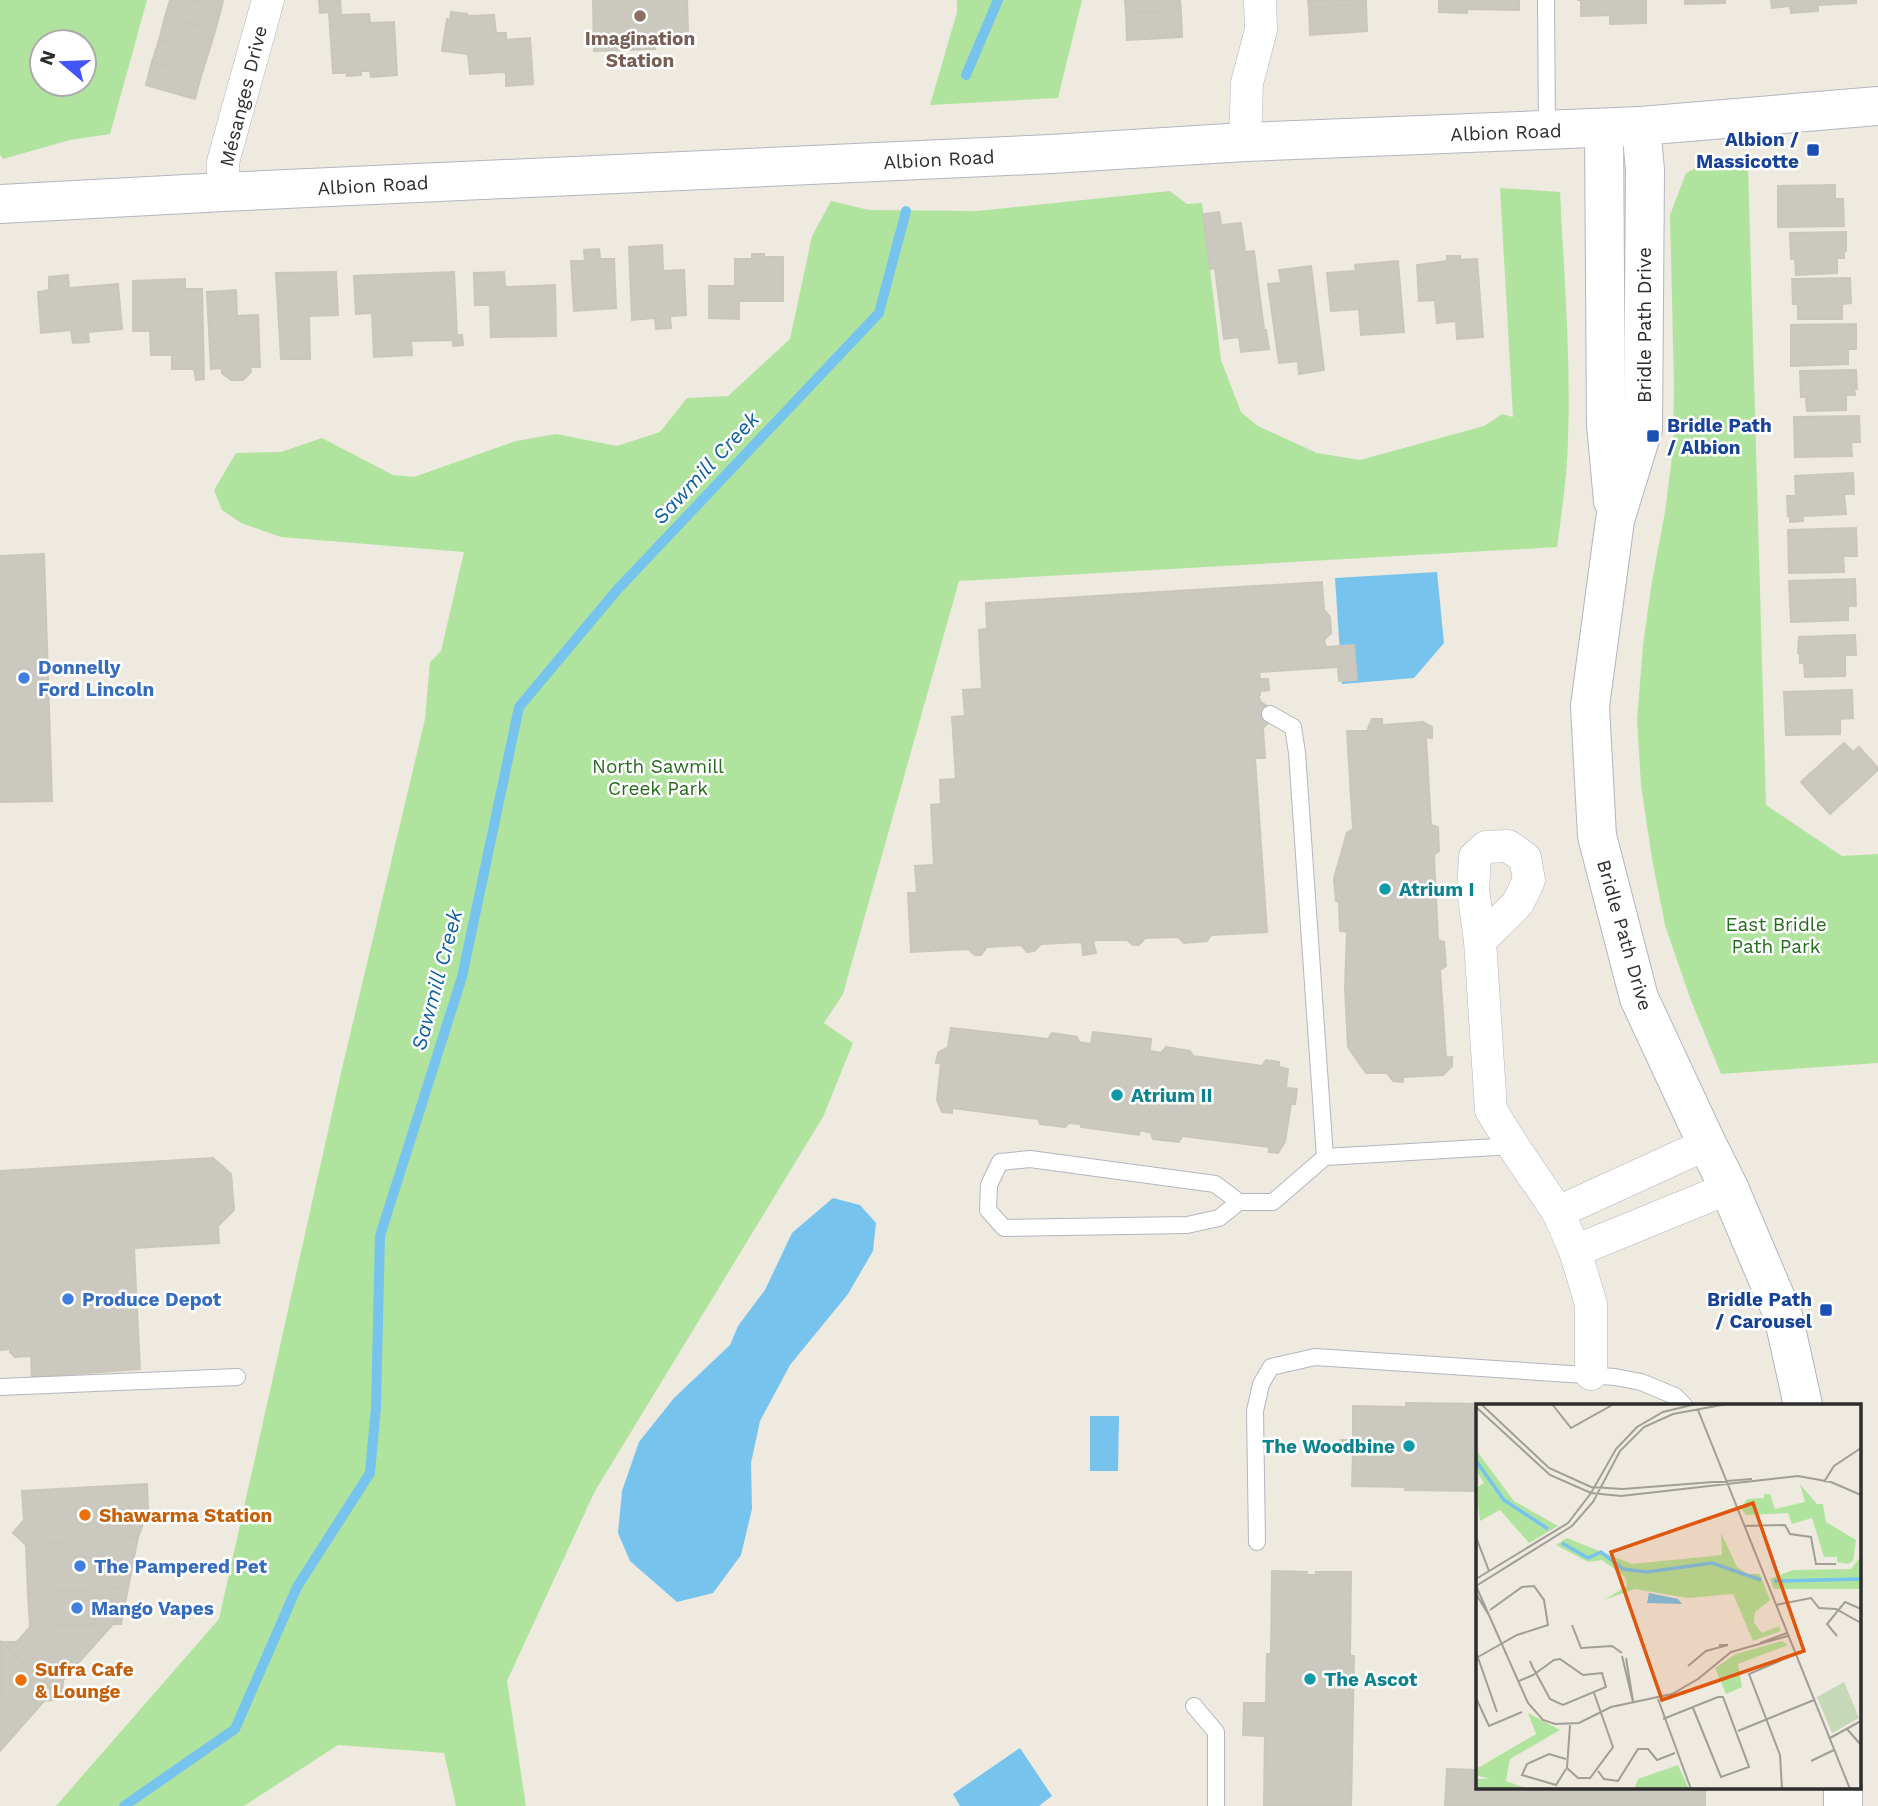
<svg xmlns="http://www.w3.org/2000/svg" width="1878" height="1806" font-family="'Work Sans',sans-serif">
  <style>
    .green { fill: #b0e49e; fill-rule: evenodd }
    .water { fill: #76c3ee }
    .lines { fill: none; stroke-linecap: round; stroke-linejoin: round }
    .stream { stroke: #76c3ee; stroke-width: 10 }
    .building { fill: #cac8bf; stroke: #cac6ba; stroke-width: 2 }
    .service-casing { stroke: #b3b5c0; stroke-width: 18 }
    .minor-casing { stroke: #b3b5c0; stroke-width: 33 }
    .tertiary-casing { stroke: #b3b5c0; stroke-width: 40 }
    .service { stroke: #fff; stroke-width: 16 }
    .minor { stroke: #fff; stroke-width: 32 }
    .tertiary { stroke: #fff; stroke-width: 38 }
    .education-dot { fill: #8d6e63; stroke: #fff; stroke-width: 2.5 }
    .transit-dot { fill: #1a4fb4; stroke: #fff; stroke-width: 2.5 }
    .shop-dot { fill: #3f7fe0; stroke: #fff; stroke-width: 2.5 }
    .culture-dot { fill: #0f9aa8; stroke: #fff; stroke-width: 2.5 }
    .food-dot { fill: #e8710a; stroke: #fff; stroke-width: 2.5 }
    .labels { text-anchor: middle; stroke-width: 5; stroke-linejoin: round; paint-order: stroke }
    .education-label { font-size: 19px; font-weight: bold; fill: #785e54; stroke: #fff }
    .street-label { font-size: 19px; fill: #2d2d2d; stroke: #fff }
    .transit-label { font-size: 19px; font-weight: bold; fill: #164399; stroke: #fff; text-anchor: end }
    .shop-label { font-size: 19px; font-weight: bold; fill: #366cbe; stroke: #fff; text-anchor: start }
    .park-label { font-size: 19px; fill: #256c1c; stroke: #fff }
    .culture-label { font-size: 19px; font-weight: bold; fill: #0d838f; stroke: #fff; text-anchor: start }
    .food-label { font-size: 19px; font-weight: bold; fill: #c56008; stroke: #fff; text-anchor: start }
    .water-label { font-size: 21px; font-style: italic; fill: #0f61a0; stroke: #fff }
    .inset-river { fill: none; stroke: #76c3ee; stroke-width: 3.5 }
    .inset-road { fill: none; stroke: #a19e98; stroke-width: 2 }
    .view { fill: #df570e; fill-opacity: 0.15; stroke: #df570e; stroke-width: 3.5 }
    .inset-edge { fill: none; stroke: #2d2d2d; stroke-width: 3.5 }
  </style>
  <rect width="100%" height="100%" fill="#eeeae0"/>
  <g class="green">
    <path d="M0,0H147L110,134L70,140L3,159L0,155ZM42,42H84V84H42Z"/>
    <polygon points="957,0 1082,0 1058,98 930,105 957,12"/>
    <polygon points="1748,162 1766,805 1842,856 1878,854 1878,1063 1721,1074 1690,998 1665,925 1652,859 1641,785 1637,720 1643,645 1652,581 1665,512 1673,449 1674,386 1670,215 1686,173 1706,163"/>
    <path d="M1500,188L1560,192C1564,274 1571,357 1568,440C1567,476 1562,511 1557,547L959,581L843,994L824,1023L853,1043L823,1117L595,1491L507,1681L526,1806H456L444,1753L338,1745L244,1806H56L219,1619L341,1073L425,719L430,662L441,651L464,552L281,537L241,523L222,510L214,490L236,453L281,452L322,438L393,475L414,477L516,441L556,434L617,446L660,432L687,398L728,396L790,339L812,236L831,201L869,210L978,211L1170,191L1187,204L1202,203L1221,360L1241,412L1258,426L1317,453L1360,460L1484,426L1502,414L1513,417Z"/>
  </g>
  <g class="water">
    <polygon points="1437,572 1444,643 1414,678 1342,684 1335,578"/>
    <polygon points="833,1198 860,1205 876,1223 873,1251 848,1294 790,1365 760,1421 751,1463 752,1509 741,1555 713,1593 677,1602 630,1561 618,1533 622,1491 639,1442 674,1398 730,1345 738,1326 765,1290 792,1233"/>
    <polygon points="1090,1416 1119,1416 1118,1471 1090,1471"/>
    <polygon points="1020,1748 1052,1796 1039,1806 960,1806 953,1794"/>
  </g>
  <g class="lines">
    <g class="stream">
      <polyline points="966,75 998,0"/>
      <polyline points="124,1806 235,1729 297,1587 370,1473 376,1407 380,1236 462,977 519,707 617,590 879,313 906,211"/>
    </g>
  </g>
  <g class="building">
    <polygon points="170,0 189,0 221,9 215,31 165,17"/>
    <polygon points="189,0 223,0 221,9"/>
    <polygon points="319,0 340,0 341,15 369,14 370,23 394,22 397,75 371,77 370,71 361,71 361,75 347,76 347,73 333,73 329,12 320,13"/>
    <polygon points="593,0 687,0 688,33 654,32 655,49 594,51"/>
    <polygon points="1125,0 1180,0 1181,11 1126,13"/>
    <polygon points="1308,0 1366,0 1366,4 1309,8"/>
    <polygon points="1439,0 1519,0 1519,10 1467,9 1467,13 1439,12"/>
    <polygon points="1577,0 1646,0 1646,23 1610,24 1610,15 1581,16 1581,0"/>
    <polygon points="1685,0 1725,0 1725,3 1685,4"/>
    <polygon points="1771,0 1856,0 1856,3 1818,5 1818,11 1791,13 1790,6 1772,8"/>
    <polygon points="1366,4 1367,31 1310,35 1309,8"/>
    <polygon points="1181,11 1182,37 1127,40 1126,13"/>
    <polygon points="451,12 467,14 467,16 494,15 496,33 506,33 506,40 530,38 533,84 506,86 506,72 470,74 468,54 442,51 447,19 450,20"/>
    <polygon points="165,17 215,31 208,54 159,40"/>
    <polygon points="159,40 208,54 201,76 152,62"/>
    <polygon points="152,62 201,76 195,99 146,85"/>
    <polygon points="1835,185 1835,199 1843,199 1844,226 1778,227 1778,186"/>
    <polygon points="1219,212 1221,225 1241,223 1245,252 1254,251 1264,330 1266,330 1269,349 1241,352 1239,337 1224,339 1215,268 1210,269 1203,214"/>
    <polygon points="1846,232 1846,251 1844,251 1844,258 1837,258 1837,273 1796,275 1795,259 1791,259 1790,233"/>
    <polygon points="662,245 663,271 684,270 686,315 670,316 671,328 656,329 655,318 632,320 629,247"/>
    <polygon points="599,249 600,259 614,259 616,308 574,311 571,261 585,261 584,250"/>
    <polygon points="752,254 764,254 764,257 783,257 783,301 739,301 739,319 709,318 709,286 735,286 735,259 752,259"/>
    <polygon points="1447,256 1460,256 1460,260 1477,259 1483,337 1457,339 1456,321 1437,323 1435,300 1419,301 1417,265 1447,261"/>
    <polygon points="1398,261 1404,332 1361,335 1359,309 1331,311 1327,273 1356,271 1355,265"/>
    <polygon points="1311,266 1324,370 1299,374 1298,361 1279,363 1268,284 1281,283 1279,270"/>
    <polygon points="336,272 338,315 309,316 310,359 281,359 276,273"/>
    <polygon points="454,272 457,335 462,335 463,345 453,346 453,340 411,341 412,355 374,357 372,313 356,314 354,276"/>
    <polygon points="504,272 505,287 555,285 556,336 491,337 490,305 475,305 474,273"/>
    <polygon points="68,275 69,288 118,284 122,329 88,332 89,342 73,343 71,330 41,333 38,292 49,290 49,277"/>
    <polygon points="1850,278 1851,303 1842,304 1842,319 1798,319 1798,304 1793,304 1792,279"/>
    <polygon points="185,279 185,289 202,289 204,379 196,380 194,369 172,369 172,355 151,355 150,331 133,331 133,281"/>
    <polygon points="236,290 237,316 258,315 260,367 250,367 251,372 243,380 231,380 222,373 222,368 211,369 207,292"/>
    <polygon points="1856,324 1856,349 1848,349 1848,364 1791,366 1791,325"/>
    <polygon points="1856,370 1857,389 1854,389 1855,395 1846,395 1846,410 1807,411 1806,397 1801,397 1800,371"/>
    <polygon points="1859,416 1860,442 1851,442 1852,456 1795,457 1794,417"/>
    <polygon points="1853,473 1854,494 1844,494 1846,514 1803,516 1803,521 1790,522 1790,516 1788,516 1787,496 1796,496 1795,476"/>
    <polygon points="1856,528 1857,556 1843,556 1844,572 1789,573 1788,530"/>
    <polygon points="44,554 52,801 0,802 0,556"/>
    <polygon points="1855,579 1856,606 1848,606 1848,620 1791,622 1789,581"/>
    <polygon points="1322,582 1324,610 1330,617 1331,633 1324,640 1326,647 1354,645 1357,680 1339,681 1338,667 1259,672 1260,679 1268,679 1269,690 1260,691 1260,695 1258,695 1261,702 1270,708 1270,721 1263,728 1265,758 1255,758 1267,932 1211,935 1207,941 1184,943 1178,937 1145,938 1139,945 1133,945 1127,940 1096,940 1093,941 1096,953 1083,955 1082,942 1041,944 1034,951 1027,952 1021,945 987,947 981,955 975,955 968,949 911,952 908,893 917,893 915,866 934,865 931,805 941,804 940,780 956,779 952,717 965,716 963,690 982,689 979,630 987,629 986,603"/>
    <polygon points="1855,635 1856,655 1845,655 1845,676 1805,677 1804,663 1800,663 1800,656 1802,656 1798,653 1799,637"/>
    <polygon points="1852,690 1853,718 1840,719 1840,734 1786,735 1784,692"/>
    <polygon points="1372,719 1382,719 1382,725 1423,722 1432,727 1432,738 1426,737 1431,825 1438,827 1439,851 1434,855 1438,940 1444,942 1446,966 1440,970 1446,1058 1452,1057 1452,1066 1443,1075 1403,1077 1403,1082 1393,1081 1387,1073 1366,1073 1348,1047 1345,988 1347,932 1340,931 1339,902 1336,901 1334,878 1347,833 1353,829 1347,731 1367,731"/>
    <polygon points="1844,743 1853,752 1859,747 1878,768 1878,770 1830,814 1801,782"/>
    <polygon points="951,1028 1048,1039 1052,1033 1077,1037 1079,1042 1091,1044 1093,1032 1151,1039 1150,1051 1161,1053 1166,1047 1190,1051 1193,1056 1262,1066 1266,1060 1279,1062 1279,1067 1288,1069 1286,1088 1297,1089 1295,1104 1291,1104 1285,1142 1278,1153 1269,1152 1269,1147 1182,1136 1179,1142 1153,1139 1151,1133 1140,1130 1139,1135 1081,1127 1081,1124 1069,1123 1065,1127 1040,1124 1038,1119 952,1108 952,1113 942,1112 937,1100 941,1063 936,1063 938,1053 948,1047"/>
    <polygon points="213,1158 231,1174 234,1210 218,1226 219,1243 134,1248 140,1369 32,1377 31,1356 15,1357 10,1352 10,1349 0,1350 0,1171"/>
    <polygon points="1406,1403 1572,1405 1477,1405 1477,1491 1405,1490 1405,1487 1352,1486 1353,1453 1341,1453 1341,1440 1353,1440 1353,1406 1406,1407"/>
    <polygon points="147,1484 148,1510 138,1537 26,1545 13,1533 24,1520 22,1491"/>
    <polygon points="138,1537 128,1588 28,1593 26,1545"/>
    <polygon points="1272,1571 1307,1572 1307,1575 1316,1575 1316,1572 1351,1572 1350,1656 1354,1656 1351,1806 1264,1806 1265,1736 1243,1735 1244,1703 1266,1703 1267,1654 1271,1654"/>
    <polygon points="128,1588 121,1624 30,1627 28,1593"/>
    <polygon points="113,1624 63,1680 62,1699 1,1642 17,1642 30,1627"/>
    <polygon points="1,1642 62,1699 44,1701 0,1751"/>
    <polygon points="1447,1769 1477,1770 1477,1787 1705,1787 1705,1806 1445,1806"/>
  </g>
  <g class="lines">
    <g class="service-casing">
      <g id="service">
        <polyline points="1546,0 1547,131"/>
        <polyline points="1270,714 1293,727 1297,753 1325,1157"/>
        <polyline points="1239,1202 1219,1218 1187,1225 1004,1228 988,1210 989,1185 1000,1162 1030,1159 1215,1184 1239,1202 1273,1202 1325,1157 1513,1146"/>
        <polyline points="0,1387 237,1377"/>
        <polyline points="1257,1542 1255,1411 1261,1384 1271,1367 1315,1357 1615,1377 1641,1382 1675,1396 1684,1405"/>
        <polyline points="1194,1706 1216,1732 1216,1806"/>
      </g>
    </g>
    <g class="minor-casing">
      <g id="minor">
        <polyline points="1245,142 1247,83 1261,30 1260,0"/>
        <polyline points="223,192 223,162 268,0"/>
        <polyline points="1480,941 1518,903 1529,880 1525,858 1508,846 1486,847 1475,857 1473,890 1480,941 1491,1110 1513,1146 1558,1212 1575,1251 1591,1304 1591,1374"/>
        <polyline points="1558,1212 1707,1144"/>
        <polyline points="1575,1251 1729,1188"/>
      </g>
    </g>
    <g class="tertiary-casing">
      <g id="tertiary">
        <polyline points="1641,126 1645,170 1643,429 1615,520 1590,706 1597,836 1639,998 1707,1144 1729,1188 1783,1315 1803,1405"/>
        <polyline points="1604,128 1606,424 1613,501"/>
        <polyline points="0,204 223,192 1051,154 1245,142 1641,126 1878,106"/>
        <polyline points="1843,1787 1843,1806"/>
      </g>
    </g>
    <use href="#service" class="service"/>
    <use href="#minor" class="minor"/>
    <use href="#tertiary" class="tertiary"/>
  </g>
  <circle class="education-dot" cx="640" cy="16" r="7"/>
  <g class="transit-dot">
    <rect x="1806" y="143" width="14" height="14" rx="3.5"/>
    <rect x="1646" y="429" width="14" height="14" rx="3.5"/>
    <rect x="1819" y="1303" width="14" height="14" rx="3.5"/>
  </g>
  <g class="shop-dot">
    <circle cx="24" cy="678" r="7"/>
    <circle cx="68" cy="1299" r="7"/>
    <circle cx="80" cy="1566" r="7"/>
    <circle cx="77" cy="1608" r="7"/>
  </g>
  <g class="culture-dot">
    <circle cx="1385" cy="889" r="7"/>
    <circle cx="1117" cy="1095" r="7"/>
    <circle cx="1409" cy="1446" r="7"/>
    <circle cx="1310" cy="1679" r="7"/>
  </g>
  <g class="food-dot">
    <circle cx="85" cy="1515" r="7"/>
    <circle cx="21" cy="1680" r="7"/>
  </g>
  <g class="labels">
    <g class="education-label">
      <text x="640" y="45">Imagination<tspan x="640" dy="22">Station</tspan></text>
    </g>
    <g class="street-label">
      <text transform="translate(243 96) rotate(-76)" y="7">Mésanges Drive</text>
      <text transform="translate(1506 132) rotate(-2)" y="7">Albion Road</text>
      <text transform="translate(939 159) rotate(-3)" y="7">Albion Road</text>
      <text transform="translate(373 185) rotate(-3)" y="7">Albion Road</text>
      <text transform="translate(1644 325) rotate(-90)" y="7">Bridle Path Drive</text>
      <text transform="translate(1625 935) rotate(74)" y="7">Bridle Path Drive</text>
    </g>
    <g class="transit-label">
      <text x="1799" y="146">Albion /<tspan x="1799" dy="22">Massicotte</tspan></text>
      <text x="1667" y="432" text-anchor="start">Bridle Path<tspan x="1667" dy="22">/ Albion</tspan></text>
      <text x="1812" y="1306">Bridle Path<tspan x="1812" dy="22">/ Carousel</tspan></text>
    </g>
    <g class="shop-label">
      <text x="38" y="674">Donnelly<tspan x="38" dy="22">Ford Lincoln</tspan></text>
      <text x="82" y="1306">Produce Depot</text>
      <text x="94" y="1573">The Pampered Pet</text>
      <text x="91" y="1615">Mango Vapes</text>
    </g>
    <g class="park-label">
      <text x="658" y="773">North Sawmill<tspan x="658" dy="22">Creek Park</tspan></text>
      <text x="1776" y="931">East Bridle<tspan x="1776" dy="22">Path Park</tspan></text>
    </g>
    <g class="culture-label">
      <text x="1399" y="896">Atrium I</text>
      <text x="1131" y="1102">Atrium II</text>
      <text x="1395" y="1453" text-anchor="end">The Woodbine</text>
      <text x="1324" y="1686">The Ascot</text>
    </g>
    <g class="food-label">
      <text x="99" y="1522">Shawarma Station</text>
      <text x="35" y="1676">Sufra Cafe<tspan x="35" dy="22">&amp; Lounge</tspan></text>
    </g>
    <g class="water-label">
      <text transform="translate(706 468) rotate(-47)" y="7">Sawmill Creek</text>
      <text transform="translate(437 980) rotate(-75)" y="7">Sawmill Creek</text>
    </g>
  </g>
  <g transform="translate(1476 1404)">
    <rect width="385" height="385" fill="#eeeae0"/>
    <path d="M0,46L38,97L82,122L53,139L24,106L4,117L0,84L8,79L0,66ZM324,80L341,100H347L350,118L380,136L377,157L372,160L361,158V153H348L336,114L316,120L312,109L270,111L265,104L271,95L288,94V90H294L299,105L329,98ZM245,129L261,163L272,170H284L294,196L279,208L278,219L286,229L303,222L305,227L277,237L257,190L212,194L159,185L128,196L151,182L149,173L126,156L112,158L80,141L91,134L156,160L246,151ZM385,152V185H298L294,175L317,166L375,165ZM306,237L312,241L262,260L266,283L250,290L239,264L260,250ZM52,309L84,326L34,355L30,377L52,385H0V375H13L0,371V365L60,330ZM202,361L213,385H158L162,375Z" fill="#b0e49e"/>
    <path d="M368,278L383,314L356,329L341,293Z" fill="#c5d8b8"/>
    <path d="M173,189L202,195L206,200L171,199Z" fill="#76c3ee"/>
    <path class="inset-river" d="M0,57L28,96L72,125M86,139L112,154L125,148L147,165L171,168L236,159L285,176M298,177L385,175"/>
    <path class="inset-road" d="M5,0L73,64L115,83L147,85L276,75M76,0L95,24L138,0M0,3L74,71L115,89L145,92L322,72L355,78L385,91M222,6L374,385M348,78L358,62L385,44M268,122L309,121L314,130L335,133L340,160H360M0,133L13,167M0,175L92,119L115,89L140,45L161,23L187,8L220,0M0,182L52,299L67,316L79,320L103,319L135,303L196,290L222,275L255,248L312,232M0,182L96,122L117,98L144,47L168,23L197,10L251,0M0,190L14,213M300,201L335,194L343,204L360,205L385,219M96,221L105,244L136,242L146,249M361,232L351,220L369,198L385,205M284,239L311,229M0,248L21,308M146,252L157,298M2,253L41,231L72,221L68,196L58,182L46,183L14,206M150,254L157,297M212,262L230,247L252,241H243M43,277L57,271L60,269L78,256L84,255L107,271L126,269L130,283L87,301L74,295L60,269L57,264L54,257M0,294L13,322L46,308M182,295L215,385M187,315L242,293H247L273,363L245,373L217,304M94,321L91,364L102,374H114L137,343L118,289M371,325L385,341M262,327L338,296M354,334L385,317M90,355L73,350L51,360L46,371L80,381L90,365M335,357L358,346M122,367L128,375L142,377L162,345H172L181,356L199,349M306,385L304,351L273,270L320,250"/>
    <path class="view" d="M277,99L328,247L186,296L135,148Z"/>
    <rect width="385" height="385" class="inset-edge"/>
  </g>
  <g transform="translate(63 63) rotate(289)"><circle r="33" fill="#ffffff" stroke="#ababab" stroke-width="2"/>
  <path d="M0-5L12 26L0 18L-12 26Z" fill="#4455f8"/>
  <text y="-10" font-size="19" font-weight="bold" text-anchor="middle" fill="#2d2d2d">N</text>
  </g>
</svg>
